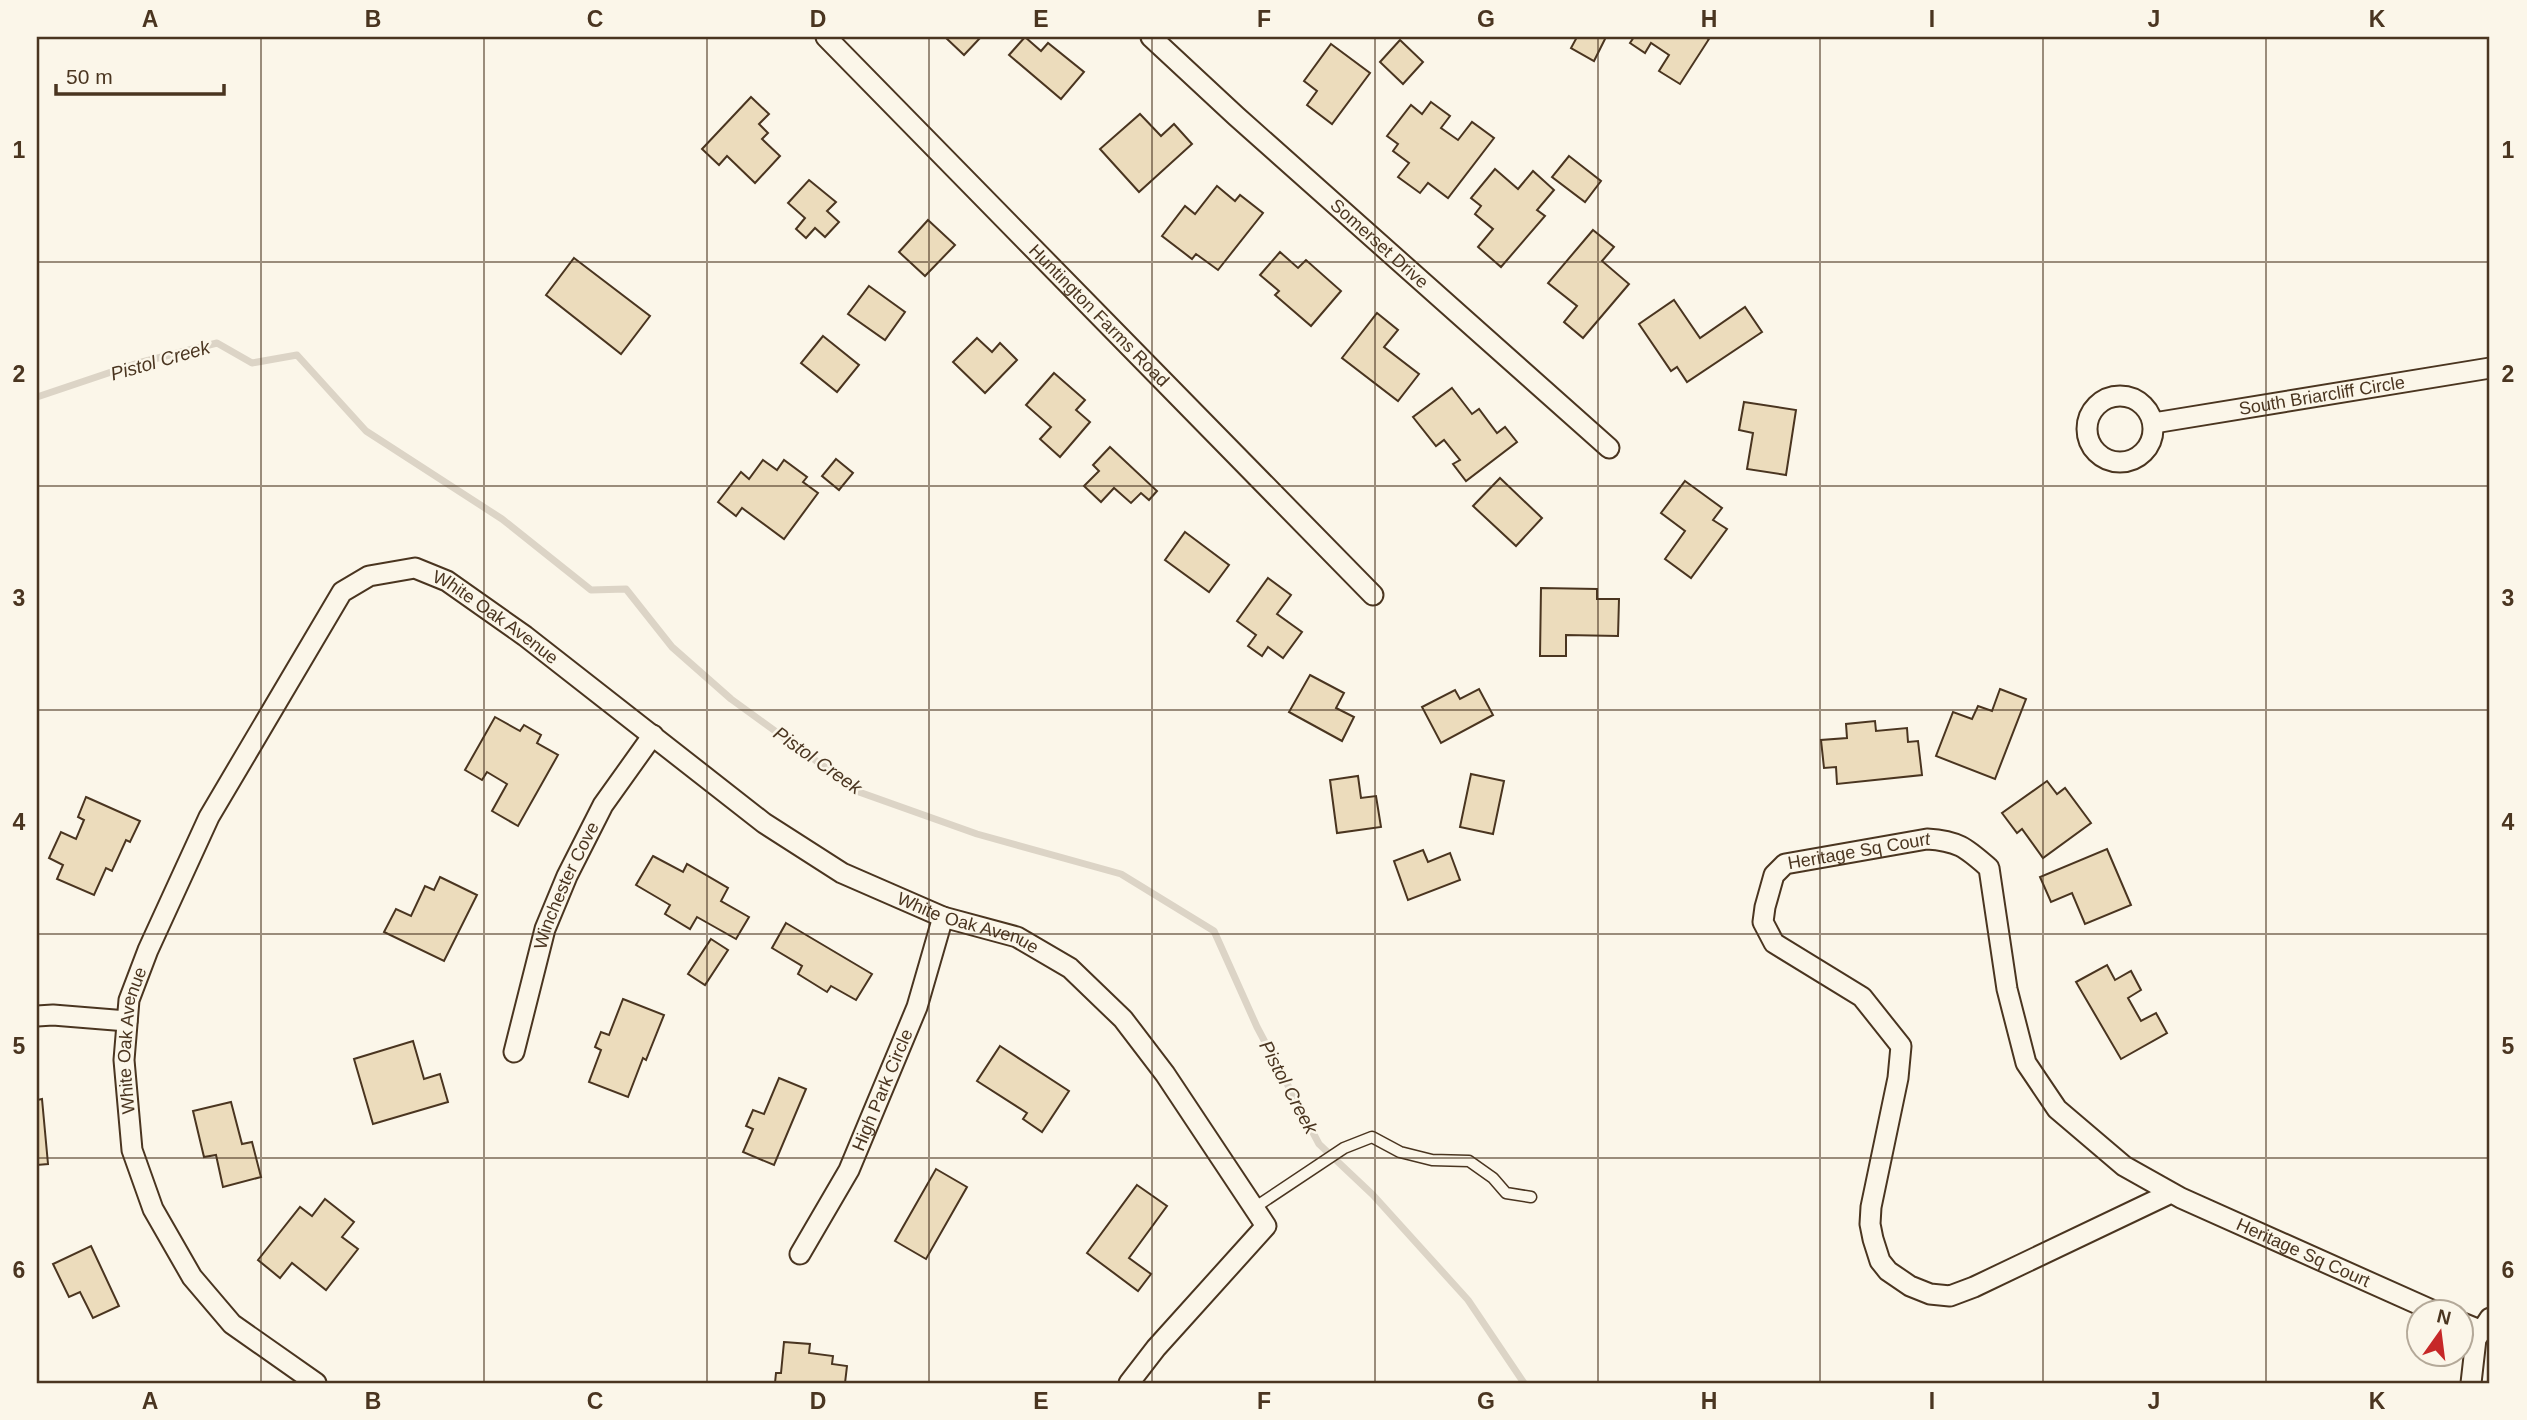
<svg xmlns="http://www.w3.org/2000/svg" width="2527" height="1420" font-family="Helvetica,sans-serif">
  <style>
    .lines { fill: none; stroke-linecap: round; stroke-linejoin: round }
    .stream { stroke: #dcd4c6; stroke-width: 7 }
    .building { fill: #ecdcbc; stroke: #4a3520; stroke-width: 2 }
    .lane-casing { stroke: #4a3520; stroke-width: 13 }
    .street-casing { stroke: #4a3520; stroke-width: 23 }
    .lane { stroke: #fbf6e9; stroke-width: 10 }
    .street { stroke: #fbf6e9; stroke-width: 19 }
    .grid { fill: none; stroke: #4a3520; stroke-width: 2; stroke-opacity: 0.55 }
    .labels { text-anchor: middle; stroke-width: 5; stroke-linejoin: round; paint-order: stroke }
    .street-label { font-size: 18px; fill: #4a3520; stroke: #fbf6e9 }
    .water-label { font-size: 19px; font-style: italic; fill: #4a3520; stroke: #fbf6e9 }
    .neatline { fill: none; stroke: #4a3520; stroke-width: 2.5 }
    .grid-label { font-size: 23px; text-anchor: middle; font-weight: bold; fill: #4a3520 }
  </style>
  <rect width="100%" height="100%" fill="#fbf6e9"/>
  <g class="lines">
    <polyline class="stream" points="37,397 138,363 217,343 252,363 297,355 366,431 502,519 591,590 626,589 672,647 731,699 859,792 977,834 1121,874 1214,931 1257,1027 1319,1144 1373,1195 1468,1300 1524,1383"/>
  </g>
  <g class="building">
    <polygon points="945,37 981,37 964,55"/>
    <polygon points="1025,37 1041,51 1048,43 1084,72 1061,99 1009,55"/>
    <polygon points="1577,37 1606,37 1594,61 1571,48"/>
    <polygon points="1634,37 1705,37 1709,39 1680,84 1659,71 1669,55 1651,43 1645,53 1630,43"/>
    <polygon points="1400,40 1423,62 1403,84 1380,62"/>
    <polygon points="1331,44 1370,73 1332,124 1307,105 1317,91 1304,81"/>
    <polygon points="751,97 769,114 759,124 768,133 762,139 780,156 755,183 727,156 719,165 702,149"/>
    <polygon points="1431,102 1450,116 1441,128 1458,140 1472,122 1494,138 1448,198 1428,183 1420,193 1398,177 1409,163 1393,151 1398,144 1387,136 1411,105 1422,114"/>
    <polygon points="1140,114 1161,136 1174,124 1192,144 1139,192 1100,149"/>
    <polygon points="1569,156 1601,181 1585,202 1552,177"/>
    <polygon points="1495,169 1518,189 1533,171 1554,190 1537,210 1545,216 1501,267 1478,247 1493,229 1475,214 1481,206 1471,198"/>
    <polygon points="809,180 836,202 827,211 839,222 825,237 815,228 806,238 796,229 805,218 788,203"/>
    <polygon points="1217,186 1235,201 1240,195 1263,213 1218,270 1196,254 1192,259 1162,236 1185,206 1195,214"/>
    <polygon points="928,220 955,245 925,276 899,252"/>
    <polygon points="1593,230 1614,247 1602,261 1629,284 1583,338 1564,322 1577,306 1548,283"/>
    <polygon points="1280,252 1298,268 1306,260 1341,291 1311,326 1275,295 1279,291 1260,275"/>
    <polygon points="574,258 650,316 621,354 546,295"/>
    <polygon points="869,286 905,312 885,340 848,314"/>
    <polygon points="1674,300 1700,338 1745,307 1762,332 1687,382 1677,367 1671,371 1639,324"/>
    <polygon points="1377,313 1398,330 1384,347 1419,374 1398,401 1342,358"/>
    <polygon points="823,336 859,365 837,392 801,363"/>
    <polygon points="977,338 992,352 1000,343 1017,360 985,393 953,362"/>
    <polygon points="1054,373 1085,400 1076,410 1090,422 1060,457 1040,439 1051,427 1026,405"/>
    <polygon points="1452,388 1472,414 1479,409 1497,433 1505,427 1517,442 1466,481 1453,464 1460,460 1444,440 1436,446 1413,417"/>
    <polygon points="1744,402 1796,410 1786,475 1747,469 1753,433 1739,430"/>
    <polygon points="1110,447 1157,491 1149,500 1141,493 1131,503 1114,488 1101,502 1084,486 1099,471 1093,465"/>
    <polygon points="836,459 853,473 839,490 822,476"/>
    <polygon points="763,460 777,470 784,460 807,477 803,482 818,493 784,539 742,508 736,516 718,502 741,472 749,479"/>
    <polygon points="1500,478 1542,518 1516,546 1473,506"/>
    <polygon points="1685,481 1722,508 1713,520 1727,529 1691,578 1665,559 1685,531 1661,513"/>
    <polygon points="1185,532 1229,565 1209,592 1165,560"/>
    <polygon points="1268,578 1291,595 1277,614 1302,632 1283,658 1268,647 1262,656 1248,646 1256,635 1237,621"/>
    <polygon points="1541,588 1597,589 1597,599 1619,599 1618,636 1566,635 1566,656 1540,656"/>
    <polygon points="1310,675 1344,693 1336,708 1354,717 1342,741 1289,712"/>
    <polygon points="1479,689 1493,715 1441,743 1422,707 1455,690 1460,699"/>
    <polygon points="2000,689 2026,699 1995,779 1936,756 1953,712 1972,719 1978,706 1992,711"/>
    <polygon points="495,717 520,731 524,725 541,735 537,743 558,755 518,826 492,811 507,784 487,772 482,780 465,770"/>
    <polygon points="1875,721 1876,731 1907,728 1908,742 1918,741 1922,775 1837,784 1836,767 1824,768 1821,740 1847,738 1846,724"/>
    <polygon points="1471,774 1504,781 1493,834 1460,827"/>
    <polygon points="1358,776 1361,798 1376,796 1381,827 1337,833 1330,780"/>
    <polygon points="2047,781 2057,794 2065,788 2091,823 2043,858 2022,829 2017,833 2002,813"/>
    <polygon points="86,797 140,821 130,842 126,840 112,871 106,868 94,895 57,879 63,865 49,858 61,832 76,839 84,820 78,817"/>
    <polygon points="2107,849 2131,905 2085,924 2072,893 2051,902 2040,877"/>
    <polygon points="1423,850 1428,862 1450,853 1460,880 1408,900 1394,861"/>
    <polygon points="653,856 683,872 687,864 728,888 721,901 749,917 736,939 697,917 690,929 665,914 670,905 636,885"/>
    <polygon points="440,877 477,895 444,961 384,932 396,909 411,916 425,886 434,890"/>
    <polygon points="786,923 872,974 856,1000 831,986 827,992 798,974 802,966 772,948"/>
    <polygon points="711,939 728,950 705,985 688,974"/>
    <polygon points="2107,965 2115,980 2131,971 2141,990 2128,998 2141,1021 2156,1013 2167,1033 2121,1059 2076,982"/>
    <polygon points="623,999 664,1015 646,1060 643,1058 628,1097 589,1082 601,1050 595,1047 601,1032 609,1035"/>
    <polygon points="413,1041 424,1079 440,1074 448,1102 373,1124 354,1059"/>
    <polygon points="1000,1046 1069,1091 1042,1132 1023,1119 1027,1113 977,1081"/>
    <polygon points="779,1078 806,1089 774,1165 743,1152 753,1129 746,1126 753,1110 764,1114"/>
    <polygon points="42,1099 48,1164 37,1165 37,1100"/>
    <polygon points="231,1102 242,1144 252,1142 261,1177 223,1187 216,1155 204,1157 193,1111"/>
    <polygon points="936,1169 967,1187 926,1259 895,1241"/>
    <polygon points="1137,1185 1167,1206 1129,1258 1151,1274 1138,1291 1087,1253"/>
    <polygon points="325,1199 354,1222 342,1237 358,1249 326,1290 292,1263 280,1278 258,1260 300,1207 312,1216"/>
    <polygon points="91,1246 119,1306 93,1318 80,1292 69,1297 53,1264"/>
    <polygon points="784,1342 810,1344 809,1353 833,1356 832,1364 847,1366 845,1383 775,1383 776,1373 781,1373"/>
  </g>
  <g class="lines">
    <g class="lane-casing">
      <polyline id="lane" points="1254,1208 1344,1148 1372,1137 1400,1152 1432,1160 1469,1161 1493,1178 1506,1193 1531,1197"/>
    </g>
    <g class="street-casing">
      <g id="street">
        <path id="s1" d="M826,37L1373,595"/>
        <path id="s2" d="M1151,37L1236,116L1609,448"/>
        <circle cx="2120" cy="429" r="33"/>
        <path id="s3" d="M2154,423L2490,368"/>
        <polyline points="37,1016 53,1015 127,1021"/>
        <path id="s4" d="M514,1052L545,929L567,876L603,805L653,735"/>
        <path id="s5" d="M2171,1193L1974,1287L1950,1296L1930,1294L1910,1286L1888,1271L1880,1261L1873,1239L1870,1224L1871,1207L1898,1078L1901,1046L1862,997L1774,943L1763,922L1765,907L1774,875L1785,864L1927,839C1959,841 1966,848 1989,868L2007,989L2026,1063L2057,1109L2124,1166L2181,1198L2436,1312"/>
        <path id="s6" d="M800,1254L849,1170L917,1007L943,917"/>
        <polyline points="2460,1322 2482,1331"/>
        <path id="s7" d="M316,1383L232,1324L192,1277L153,1209L132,1150L124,1060L129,1000L148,950L209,817L342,592L369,576L415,568L447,581L525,636L764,823L842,873L943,917L1017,937L1070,968L1123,1019L1165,1074L1266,1226L1156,1348L1129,1383"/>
        <polyline points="2471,1383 2476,1339 2490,1318"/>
      </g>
    </g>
    <use href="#lane" class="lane"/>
    <use href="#street" class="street"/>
  </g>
  <path class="grid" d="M261,37V1383M484,37V1383M707,37V1383M929,37V1383M1152,37V1383M1375,37V1383M1598,37V1383M1820,37V1383M2043,37V1383M2266,37V1383M37,262H2490M37,486H2490M37,710H2490M37,934H2490M37,1158H2490"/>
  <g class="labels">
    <g class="street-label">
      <text dy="6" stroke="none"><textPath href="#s2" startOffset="308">Somerset Drive</textPath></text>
      <text dy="6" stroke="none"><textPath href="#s1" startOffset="390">Huntington Farms Road</textPath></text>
      <text dy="6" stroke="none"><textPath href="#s3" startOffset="170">South Briarcliff Circle</textPath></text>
      <text dy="6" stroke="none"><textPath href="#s7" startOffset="1090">White Oak Avenue</textPath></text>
      <text dy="6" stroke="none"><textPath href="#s5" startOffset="873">Heritage Sq Court</textPath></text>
      <text dy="6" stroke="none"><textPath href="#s4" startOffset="175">Winchester Cove</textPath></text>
      <text dy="6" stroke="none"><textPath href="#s7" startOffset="1657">White Oak Avenue</textPath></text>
      <text dy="6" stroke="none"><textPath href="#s7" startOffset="416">White Oak Avenue</textPath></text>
      <text dy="6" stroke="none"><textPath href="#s6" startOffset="184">High Park Circle</textPath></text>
      <text dy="6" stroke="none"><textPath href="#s5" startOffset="1554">Heritage Sq Court</textPath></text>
    </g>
    <g class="water-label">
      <text transform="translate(160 360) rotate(-16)" y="7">Pistol Creek</text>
      <text transform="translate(818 760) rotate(35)" y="7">Pistol Creek</text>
      <text transform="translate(1289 1087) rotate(62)" y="7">Pistol Creek</text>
    </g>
  </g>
  <rect width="2527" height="1420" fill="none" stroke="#fbf6e9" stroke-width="77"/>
  <g transform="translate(2440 1333) rotate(14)"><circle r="33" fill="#fbf6e9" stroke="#b4a999" stroke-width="2"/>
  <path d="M0-5L12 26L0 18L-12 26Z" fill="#c62828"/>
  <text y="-10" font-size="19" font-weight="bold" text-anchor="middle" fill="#4a3520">N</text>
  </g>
  <path d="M56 84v10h168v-10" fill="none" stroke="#4a3520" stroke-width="3.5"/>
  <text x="66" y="84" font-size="21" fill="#4a3520" stroke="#fbf6e9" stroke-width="5" paint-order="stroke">50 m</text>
  <rect x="38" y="38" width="2450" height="1344" class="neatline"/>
  <g class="grid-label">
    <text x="150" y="27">A</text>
    <text x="373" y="27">B</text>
    <text x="595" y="27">C</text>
    <text x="818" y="27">D</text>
    <text x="1041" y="27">E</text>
    <text x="1264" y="27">F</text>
    <text x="1486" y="27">G</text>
    <text x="1709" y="27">H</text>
    <text x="1932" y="27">I</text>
    <text x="2154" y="27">J</text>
    <text x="2377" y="27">K</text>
    <text x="19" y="158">1</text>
    <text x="2508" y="158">1</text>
    <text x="19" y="382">2</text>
    <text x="2508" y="382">2</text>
    <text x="19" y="606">3</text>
    <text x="2508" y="606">3</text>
    <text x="19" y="830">4</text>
    <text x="2508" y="830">4</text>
    <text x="19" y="1054">5</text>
    <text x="2508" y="1054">5</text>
    <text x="19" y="1278">6</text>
    <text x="2508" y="1278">6</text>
    <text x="150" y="1409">A</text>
    <text x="373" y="1409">B</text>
    <text x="595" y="1409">C</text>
    <text x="818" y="1409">D</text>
    <text x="1041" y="1409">E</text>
    <text x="1264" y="1409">F</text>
    <text x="1486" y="1409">G</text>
    <text x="1709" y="1409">H</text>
    <text x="1932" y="1409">I</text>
    <text x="2154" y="1409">J</text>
    <text x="2377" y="1409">K</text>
  </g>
</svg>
